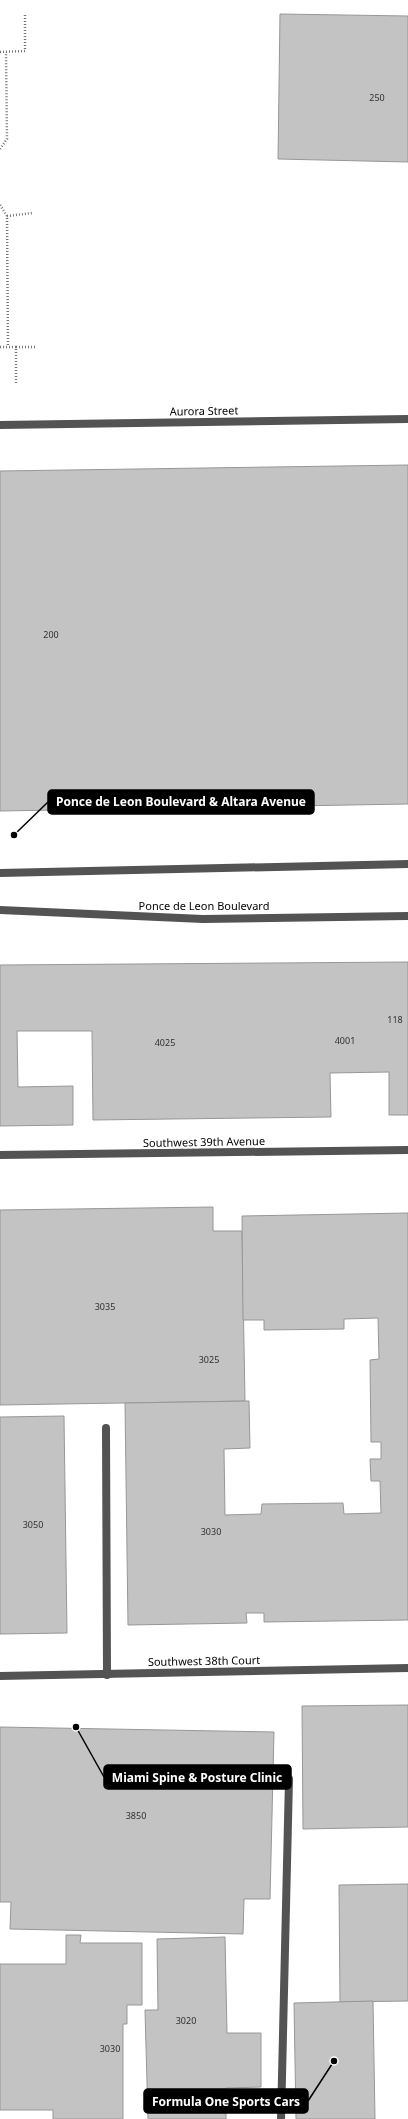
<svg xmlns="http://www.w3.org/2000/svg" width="408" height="2119" font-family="'Noto Sans',sans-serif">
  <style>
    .building { fill: #c3c3c3; stroke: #979797 }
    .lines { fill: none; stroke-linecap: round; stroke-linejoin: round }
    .path { stroke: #757575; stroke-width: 2.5; stroke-dasharray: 1 2; stroke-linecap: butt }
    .service { stroke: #535353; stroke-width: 8 }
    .minor { stroke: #535353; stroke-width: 8 }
    .tertiary { stroke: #535353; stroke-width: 8 }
    .labels { text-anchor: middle; stroke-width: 4; stroke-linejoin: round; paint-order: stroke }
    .number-label { font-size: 9px; fill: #313131 }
    .street-label { font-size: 11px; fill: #000; stroke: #fff }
    .leader { fill: none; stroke: #000; stroke-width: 1.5 }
    .callout-dot { fill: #000; stroke: #fff; stroke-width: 1.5 }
    .callout { fill: #000; stroke: #000; stroke-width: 1.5 }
    .callout-label { font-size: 12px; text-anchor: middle; font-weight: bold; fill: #fff }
  </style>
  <rect width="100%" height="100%" fill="#fff"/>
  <g class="building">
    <polygon points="280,14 408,16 408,162 278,159"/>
    <polygon points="408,465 408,804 0,811 0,471"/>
    <polygon points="408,962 408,1115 389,1115 389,1072 330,1073 331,1117 93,1120 92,1031 17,1031 18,1087 73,1086 73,1125 0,1126 0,965"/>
    <polygon points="213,1207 213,1231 242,1231 245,1401 0,1405 0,1210"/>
    <polygon points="408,1213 408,1620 264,1622 264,1613 246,1613 247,1623 128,1625 125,1403 249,1401 250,1448 224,1449 225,1515 261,1514 262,1504 343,1503 344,1514 381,1513 380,1481 371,1481 370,1459 381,1459 381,1442 371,1442 370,1360 379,1359 378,1318 344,1319 344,1329 264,1330 264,1320 243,1320 242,1216"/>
    <polygon points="64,1416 67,1633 0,1634 0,1417"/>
    <polygon points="408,1705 408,1827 303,1829 302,1706"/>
    <polygon points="0,1727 274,1732 270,1899 244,1899 243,1934 10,1929 11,1902 0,1902"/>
    <polygon points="408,1884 408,2001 340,2002 339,1885"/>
    <polygon points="66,1935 81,1935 80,1943 142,1943 142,2005 127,2005 127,2024 123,2024 123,2119 53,2119 53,2110 0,2110 0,1964 66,1964"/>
    <polygon points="225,1937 227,2033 261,2033 261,2087 226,2088 226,2119 148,2119 145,2010 158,2010 157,1939"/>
    <polygon points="373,2001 375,2119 296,2119 294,2003"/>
  </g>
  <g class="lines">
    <g class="path">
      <polyline points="0,52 25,51 25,14"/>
      <polyline points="0,149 7,139 6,52"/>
      <polyline points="0,205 7,216 8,347"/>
      <polyline points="7,216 33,213"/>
      <polyline points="0,347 16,347 16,385"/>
      <polyline points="16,347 36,347"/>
    </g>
    <g class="service">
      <polyline points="106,1428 107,1675"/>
      <polyline points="281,2119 289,1779"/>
    </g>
    <g class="minor">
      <polyline points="0,425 408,419"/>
      <polyline points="0,1155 408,1150"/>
      <polyline points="0,1676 408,1668"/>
    </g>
    <g class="tertiary">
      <polyline points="0,873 408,864"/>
      <polyline points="0,910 203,919 408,916"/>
    </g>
  </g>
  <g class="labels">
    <g class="number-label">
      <text x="377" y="101">250</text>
      <text x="51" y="638">200</text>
      <text x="395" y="1023">118</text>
      <text x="345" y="1044">4001</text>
      <text x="165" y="1046">4025</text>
      <text x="105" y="1310">3035</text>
      <text x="209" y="1363">3025</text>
      <text x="33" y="1528">3050</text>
      <text x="211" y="1535">3030</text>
      <text x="136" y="1819">3850</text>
      <text x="186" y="2024">3020</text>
      <text x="110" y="2052">3030</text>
    </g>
    <g class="street-label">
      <text transform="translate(204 411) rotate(-1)" y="4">Aurora Street</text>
      <text x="204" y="910">Ponce de Leon Boulevard</text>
      <text transform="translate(204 1142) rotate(-1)" y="4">Southwest 39th Avenue</text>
      <text transform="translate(204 1661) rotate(-1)" y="4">Southwest 38th Court</text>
    </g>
  </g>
  <path class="leader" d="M14 835L48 802M76 1727L104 1777M334 2061L308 2101"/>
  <g class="callout-dot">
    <circle cx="14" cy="835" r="4"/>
    <circle cx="76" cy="1727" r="4"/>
    <circle cx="334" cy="2061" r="4"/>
  </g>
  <g class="callout">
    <rect x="48" y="790" width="266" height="24" rx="4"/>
    <rect x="104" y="1765" width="187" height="24" rx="4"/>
    <rect x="144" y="2089" width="164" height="24" rx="4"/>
  </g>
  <g class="callout-label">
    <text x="181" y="806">Ponce de Leon Boulevard &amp; Altara Avenue</text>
    <text x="197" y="1782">Miami Spine &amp; Posture Clinic</text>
    <text x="226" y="2106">Formula One Sports Cars</text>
  </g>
</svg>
